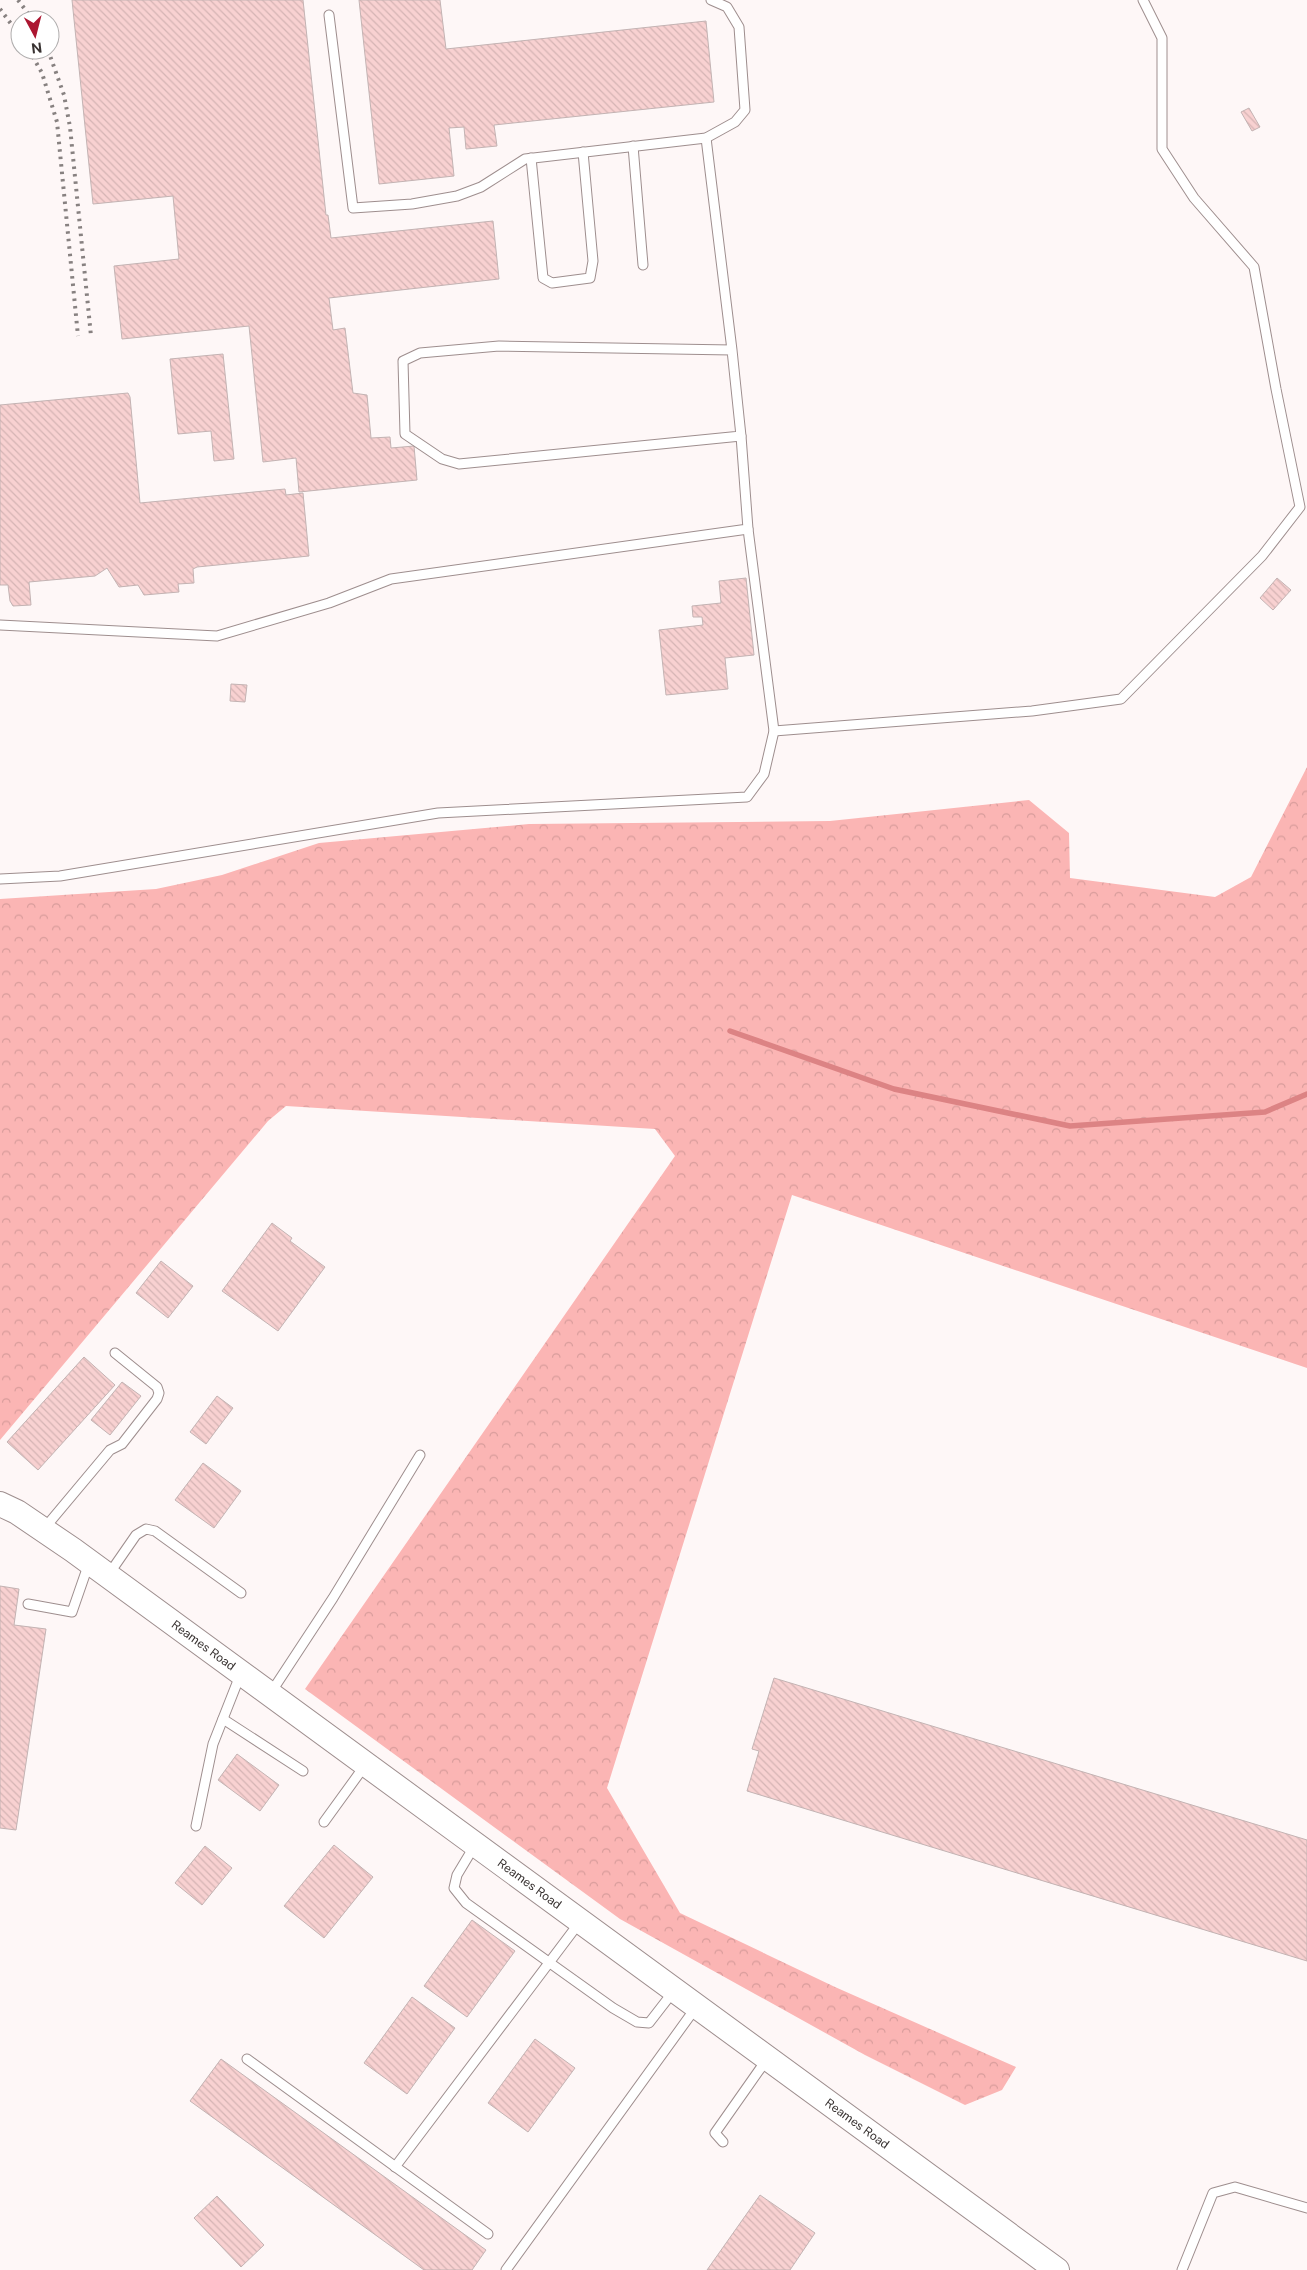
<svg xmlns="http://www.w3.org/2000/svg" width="1307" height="2270" font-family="'Public Sans',sans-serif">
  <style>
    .forest { fill: url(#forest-crowns) }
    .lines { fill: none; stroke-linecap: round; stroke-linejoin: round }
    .stream { stroke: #dc8384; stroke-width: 5.5 }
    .building { fill: url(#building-back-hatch); stroke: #c3b3b3 }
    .lane-casing { stroke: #9e8e8e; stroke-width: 11 }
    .secondary-casing { stroke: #9e8e8e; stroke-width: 26 }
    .lane { stroke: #fff; stroke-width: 9 }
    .secondary { stroke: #fff; stroke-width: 24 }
    .rail { stroke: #878180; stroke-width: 4; stroke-dasharray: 2.5 5; stroke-linecap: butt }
    .labels { text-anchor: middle; stroke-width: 4; stroke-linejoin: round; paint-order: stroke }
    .street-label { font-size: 12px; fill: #383231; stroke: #fff }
  </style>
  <defs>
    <pattern id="forest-crowns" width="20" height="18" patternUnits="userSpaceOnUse" patternTransform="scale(1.25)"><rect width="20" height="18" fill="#fbb5b4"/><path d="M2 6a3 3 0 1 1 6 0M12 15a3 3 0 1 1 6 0" fill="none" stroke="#d89c9b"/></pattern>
    <pattern id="building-back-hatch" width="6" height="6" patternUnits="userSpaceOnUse" patternTransform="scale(1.25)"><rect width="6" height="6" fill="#f8d1d1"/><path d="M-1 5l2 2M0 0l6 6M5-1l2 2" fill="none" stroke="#d5b4b4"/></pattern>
  </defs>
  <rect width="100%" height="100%" fill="#fef7f7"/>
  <polygon class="forest" points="1307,767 1307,1368 792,1195 607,1788 680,1913 835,1987 1016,2067 1002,2090 965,2105 865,2055 620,1919 305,1689 675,1156 655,1129 286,1106 268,1121 0,1440 0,899 156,889 222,875 319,843 529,824 830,821 1029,800 1069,833 1070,878 1215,897 1251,877"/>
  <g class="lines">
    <polyline class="stream" points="730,1031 894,1089 1070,1126 1265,1112 1307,1094"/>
  </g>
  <g class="building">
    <polygon points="72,0 303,0 326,215 328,215 331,238 493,221 499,279 329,298 333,330 345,328 353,393 367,395 371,438 390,437 391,448 414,446 417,480 299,492 296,458 263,462 249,326 122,339 114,266 179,259 173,196 93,204"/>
    <polygon points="359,0 440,0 446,49 706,21 714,102 494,125 497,146 466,149 464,127 449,128 454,176 379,184"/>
    <polygon points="1249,108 1260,127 1252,131 1241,112"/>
    <polygon points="223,354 234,459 214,461 211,431 178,434 170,359"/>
    <polygon points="128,393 130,397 140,503 285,489 286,495 303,493 309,556 197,567 193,569 194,583 178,584 179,592 144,595 138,585 119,587 107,568 95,576 29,582 31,605 13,606 10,601 8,585 0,585 0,405"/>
    <polygon points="746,578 754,655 725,658 728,689 666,695 659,630 703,625 702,617 693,617 692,606 721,603 719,581"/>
    <polygon points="1277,578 1291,590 1273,610 1260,598"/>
    <polygon points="231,684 247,685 245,702 230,701"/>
    <polygon points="272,1223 292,1238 290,1241 325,1267 278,1331 222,1291"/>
    <polygon points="161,1261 193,1286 168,1318 136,1293"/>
    <polygon points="84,1357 115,1385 38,1470 7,1442"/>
    <polygon points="122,1382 141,1396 110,1435 91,1420"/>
    <polygon points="217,1396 233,1408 206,1444 190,1432"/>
    <polygon points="203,1463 241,1491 214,1528 175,1500"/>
    <polygon points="0,1586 19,1589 14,1625 46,1629 16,1830 0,1828"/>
    <polygon points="774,1678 1307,1840 1307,1961 747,1791 759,1751 752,1749"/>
    <polygon points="237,1754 279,1785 260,1811 218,1780"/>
    <polygon points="334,1845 373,1877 324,1938 284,1906"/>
    <polygon points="205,1846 232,1868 202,1905 175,1883"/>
    <polygon points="472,1920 515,1951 467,2017 424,1986"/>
    <polygon points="412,1997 455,2028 407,2094 364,2063"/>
    <polygon points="535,2039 575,2068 528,2132 488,2103"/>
    <polygon points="221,2059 486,2250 472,2270 424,2270 190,2101"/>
    <polygon points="760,2195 815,2233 790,2270 707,2270"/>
    <polygon points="217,2196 264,2245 241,2267 194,2218"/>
  </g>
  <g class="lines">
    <g class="lane-casing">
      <g id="lane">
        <polyline points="329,15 353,208 412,204 457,196 481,187 525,159 706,138 735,122 745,110 739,27 727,7 711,0"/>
        <polyline points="706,138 732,350 499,346 420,353 403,361 405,434 442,459 459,464 741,436 732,350"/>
        <polyline points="633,146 643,265"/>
        <polyline points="531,158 543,278 552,283 590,278 593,261 583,152"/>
        <polyline points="0,625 217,636 329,603 391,579 748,529 741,436"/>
        <polyline points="774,731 1032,711 1121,699 1262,556 1300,507 1276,389 1254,267 1194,198 1162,149 1162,38 1143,0"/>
        <polyline points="0,879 60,876 438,813 747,797 764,774 774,731 748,529"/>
        <polyline points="43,1530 110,1450 122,1444 157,1399 159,1393 157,1387 115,1353"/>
        <polyline points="109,1574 136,1535 146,1529 155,1531 241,1593"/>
        <polyline points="28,1604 72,1612 89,1563"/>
        <polyline points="270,1694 333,1598 420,1455"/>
        <polyline points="223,1719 303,1771"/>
        <polyline points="324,1822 366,1764"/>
        <polyline points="196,1826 213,1744 241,1673"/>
        <polyline points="475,1845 457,1875 454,1888 466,1903 613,2008 637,2022 649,2023 673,1992"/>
        <polyline points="247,2059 488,2234"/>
        <polyline points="723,2142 715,2133 767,2059"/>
        <polyline points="395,2167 579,1923"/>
        <polyline points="506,2270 697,2006"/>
        <polyline points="1182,2270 1213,2193 1235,2187 1307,2208"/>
      </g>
    </g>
    <g class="secondary-casing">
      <g id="secondary">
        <path id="s1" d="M0,1504L17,1512L73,1550L1057,2270"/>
      </g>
    </g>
    <use href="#lane" class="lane"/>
    <use href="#secondary" class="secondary"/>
    <g class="rail">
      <polyline points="18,0 33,20"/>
      <polyline points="0,9 20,36"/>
      <polyline points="29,50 42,73 57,122 78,336"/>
      <polyline points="48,50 64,95 70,127 91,336"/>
    </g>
  </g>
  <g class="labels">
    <g class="street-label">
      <text dy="4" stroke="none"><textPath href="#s1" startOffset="248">Reames Road</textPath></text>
      <text dy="4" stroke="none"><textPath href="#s1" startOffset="652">Reames Road</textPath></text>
      <text dy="4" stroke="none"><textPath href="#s1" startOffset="1058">Reames Road</textPath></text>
    </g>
  </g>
  <g transform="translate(35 35) rotate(173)"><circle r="24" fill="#ffffff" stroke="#afadad"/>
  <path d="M0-4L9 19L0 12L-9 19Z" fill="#ac1631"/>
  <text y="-8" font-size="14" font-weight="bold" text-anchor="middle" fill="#383231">N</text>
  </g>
</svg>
